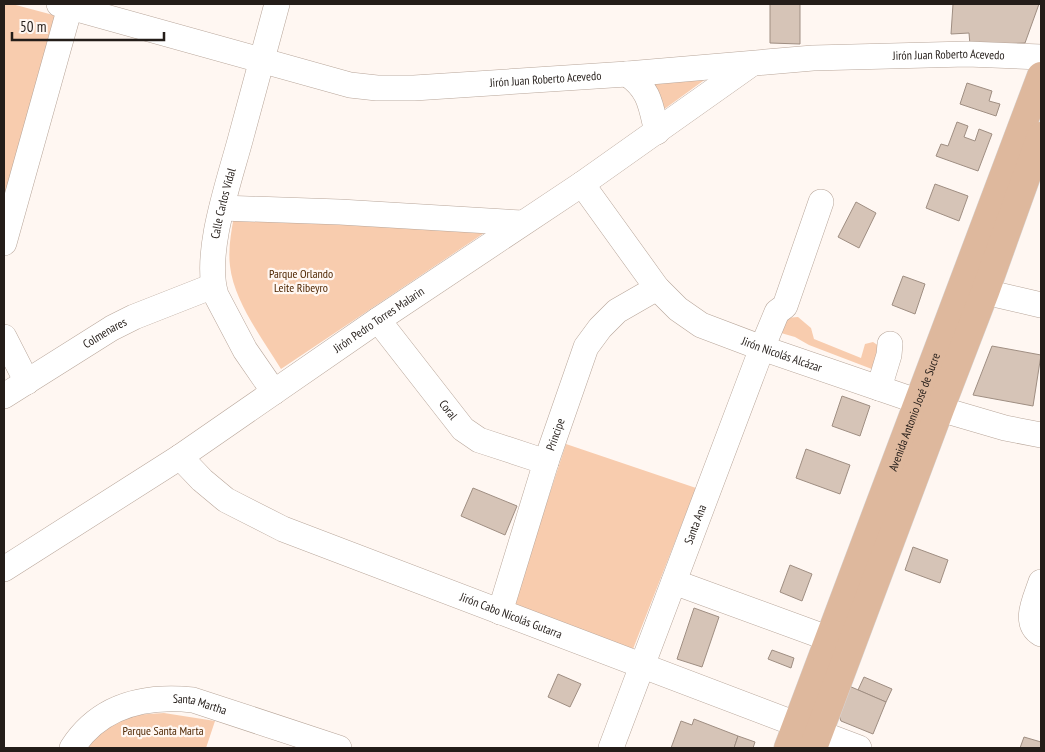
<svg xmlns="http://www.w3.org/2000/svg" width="1045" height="752" font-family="'PT Sans Narrow',sans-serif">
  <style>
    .green { fill: #f8ccae }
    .building { fill: #d6c4b7; stroke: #9f8e82 }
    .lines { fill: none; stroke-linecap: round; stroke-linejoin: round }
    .minor-casing { stroke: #b8a69a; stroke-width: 26 }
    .major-casing { stroke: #d8d6d6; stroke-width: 29 }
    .minor { stroke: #fff; stroke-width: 25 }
    .major { stroke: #deb89d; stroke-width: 28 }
    .labels { text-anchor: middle; stroke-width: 4.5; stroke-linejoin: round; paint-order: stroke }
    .street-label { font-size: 12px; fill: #241d19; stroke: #fff7f2 }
    .park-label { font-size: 12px; fill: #4f2702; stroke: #fff7f2 }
  </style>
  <rect width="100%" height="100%" fill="#fff7f2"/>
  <g class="green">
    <polygon points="4,4 12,4 57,16 4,210"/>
    <polygon points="714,73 663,110 649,78"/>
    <path d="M234,216L496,225L281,369C263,339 234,302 230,266C228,249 231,233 234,216Z"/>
    <polygon points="798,317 811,328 814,339 861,358 865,344 873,342 882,348 877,371 809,345 795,337 781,333 785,318"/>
    <polygon points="566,444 696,488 633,649 513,605"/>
    <polygon points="164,713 215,721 206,748 82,748 111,722 133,715"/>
  </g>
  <g class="building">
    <polygon points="770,4 800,4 800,44 770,43"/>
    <polygon points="953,4 1039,4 1025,43 970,45 969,33 951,34"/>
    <polygon points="967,83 992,91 989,101 1000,104 996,116 960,104"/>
    <polygon points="957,122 968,126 964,137 975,141 979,129 992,134 978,171 936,156 941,144 948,146"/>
    <polygon points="935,184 968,196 959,221 926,208"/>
    <polygon points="856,202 876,213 859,248 838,237"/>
    <polygon points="903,276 925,284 915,314 892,305"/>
    <polygon points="992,346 1041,355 1033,406 973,395"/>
    <polygon points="842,396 870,406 860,436 832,426"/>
    <polygon points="806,449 850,465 840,494 796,478"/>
    <polygon points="473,488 517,506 505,535 461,516"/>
    <polygon points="913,547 948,560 940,583 905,570"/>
    <polygon points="790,565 812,574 802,601 780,592"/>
    <polygon points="694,608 719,617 702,667 677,659"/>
    <polygon points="772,650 794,658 791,668 768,659"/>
    <polygon points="558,674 581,684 570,707 548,697"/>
    <polygon points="864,677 892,689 886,702 858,690"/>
    <polygon points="849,686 886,702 873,734 841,721 838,713"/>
    <polygon points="694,719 738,736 734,748 671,748 681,721 692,725"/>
    <polygon points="738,736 755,742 753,748 734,748"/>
    <polygon points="1024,737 1041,742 1041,748 1020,748"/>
  </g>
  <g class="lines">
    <g class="minor-casing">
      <g id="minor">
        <path id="s1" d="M59,4L350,85L377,88H414L627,74L813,58L967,54L1041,57"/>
        <path d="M627,74C650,89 651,107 657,132"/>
        <path id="s2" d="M582,184L657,288L678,309L701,325L762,348L940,409L1005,428L1041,435"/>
        <polyline points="222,208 340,212 522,223"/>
        <polyline points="4,243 70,7"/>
        <polyline points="985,292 1041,305"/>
        <path id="s3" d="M378,320L463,429L479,440L546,462"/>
        <polyline points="4,337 27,382"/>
        <polyline points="879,388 889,355 890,344"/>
        <path id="s4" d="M274,392L245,350L216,295C203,253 230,179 241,137C253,93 265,48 277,4"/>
        <path id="s5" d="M4,396L112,328L134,317L213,286"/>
        <path id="s6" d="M180,457L202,480L226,500L283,529L859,748"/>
        <path id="s7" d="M4,569L180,457L378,320L582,184L750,65"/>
        <polyline points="674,582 830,639"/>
        <path d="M1041,582C1036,598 1022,623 1041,634"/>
        <path id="s8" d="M500,612L546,462L586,347L600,328L617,311L657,288"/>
        <path id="s9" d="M72,748C100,705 145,695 193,700L339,748"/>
        <path id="s10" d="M611,748L762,348L777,312L785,306L821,202"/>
      </g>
    </g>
    <g class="major-casing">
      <g id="major">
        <path id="s11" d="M788,748L1041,76"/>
        <polyline points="813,748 940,409 985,292 1041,136"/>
      </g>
    </g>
    <use href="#minor" class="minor"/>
    <use href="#major" class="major"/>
  </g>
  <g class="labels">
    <g class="street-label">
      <text dy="4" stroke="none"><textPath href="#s1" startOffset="902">Jirón Juan Roberto Acevedo</textPath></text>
      <text dy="4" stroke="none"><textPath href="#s1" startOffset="498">Jirón Juan Roberto Acevedo</textPath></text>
      <text dy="4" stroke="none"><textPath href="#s4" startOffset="206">Calle Carlos Vidal</textPath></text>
      <text dy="4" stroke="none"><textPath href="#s7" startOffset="450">Jirón Pedro Torres Malarin</textPath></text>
      <text dy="4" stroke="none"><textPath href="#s5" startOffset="119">Colmenares</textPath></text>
      <text dy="4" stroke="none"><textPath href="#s2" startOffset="272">Jirón Nicolás Alcázar</textPath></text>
      <text dy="4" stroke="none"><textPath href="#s3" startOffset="114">Coral</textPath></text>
      <text dy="4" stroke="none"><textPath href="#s11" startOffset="359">Avenida Antonio José de Sucre</textPath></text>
      <text dy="4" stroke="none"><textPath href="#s8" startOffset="186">Principe</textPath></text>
      <text dy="4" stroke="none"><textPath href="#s10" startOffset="239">Santa Ana</textPath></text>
      <text dy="4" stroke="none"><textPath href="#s6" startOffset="371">Jirón Cabo Nicolás Gutarra</textPath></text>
      <text dy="4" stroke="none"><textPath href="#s9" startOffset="145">Santa Martha</textPath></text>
    </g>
    <g class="park-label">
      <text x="301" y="278">Parque Orlando<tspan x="301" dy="14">Leite Ribeyro</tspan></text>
      <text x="163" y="735">Parque Santa Marta</text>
    </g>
  </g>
  <rect width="1045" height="752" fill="none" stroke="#241d19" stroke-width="10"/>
  <path d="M12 32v8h152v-8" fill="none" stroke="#241d19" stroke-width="2.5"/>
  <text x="20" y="32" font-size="15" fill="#241d19" stroke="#fff7f2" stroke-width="4" paint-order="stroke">50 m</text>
</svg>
